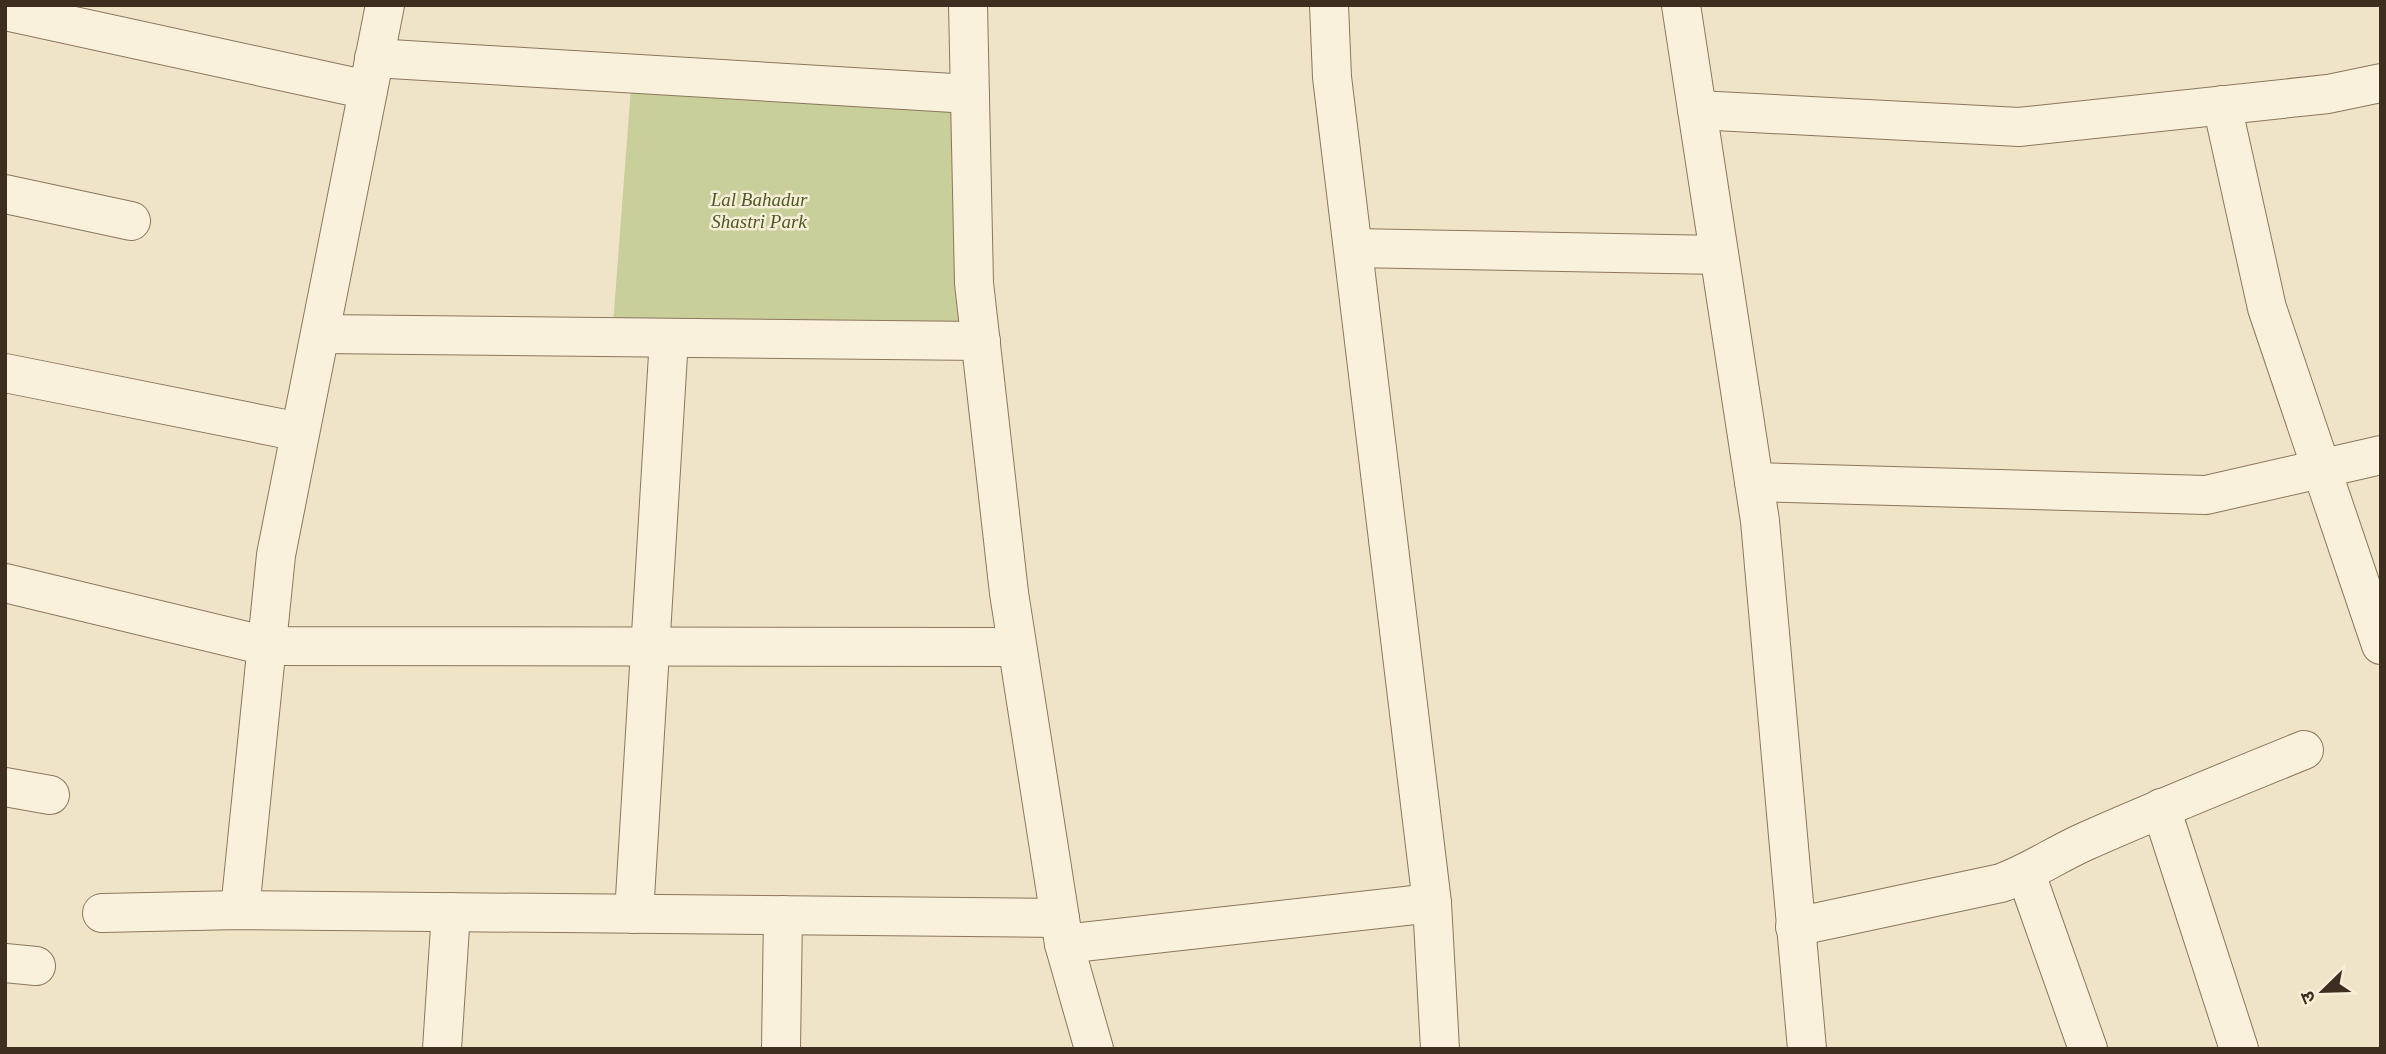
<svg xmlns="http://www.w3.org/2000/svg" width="2386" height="1054" font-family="'Times New Roman','Noto Sans Devanagari',serif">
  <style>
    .green { fill: #c9cf9b }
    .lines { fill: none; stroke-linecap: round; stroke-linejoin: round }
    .minor-casing { stroke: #8d765c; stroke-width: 40 }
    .minor { stroke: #faf1dc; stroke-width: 38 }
    .labels { text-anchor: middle; stroke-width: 5; stroke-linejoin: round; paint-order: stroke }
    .park-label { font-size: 19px; font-style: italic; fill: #4d5a26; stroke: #f7eed8 }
  </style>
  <rect width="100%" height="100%" fill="#f0e4c8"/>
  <polygon class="green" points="632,74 970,94 981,341 612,337"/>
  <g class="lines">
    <g class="minor-casing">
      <g id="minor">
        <polyline points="968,5 974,283 1009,593 1064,944 1094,1049"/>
        <polyline points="1329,5 1332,77 1432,903 1440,1049"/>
        <polyline points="1681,5 1760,521 1807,1049"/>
        <polyline points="5,11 368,90"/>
        <polyline points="374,58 970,94"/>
        <polyline points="2222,105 2267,308 2381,645"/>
        <polyline points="1697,110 2019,127 2328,94 2381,83"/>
        <polyline points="5,194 131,221"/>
        <polyline points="1353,248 1719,255"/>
        <polyline points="320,334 981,341"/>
        <polyline points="5,373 300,432"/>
        <polyline points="1754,482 2206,495 2381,455"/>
        <polyline points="5,583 267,646 1017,647"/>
        <polyline points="5,787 50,795"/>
        <polyline points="2161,808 2239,1049"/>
        <polyline points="2026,874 2088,1049"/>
        <polyline points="240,910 276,555 385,5"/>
        <polyline points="102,913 240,910 1060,918"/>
        <polyline points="634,914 669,338"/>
        <path d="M1795,927L2001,883C2031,872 2055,855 2084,842C2156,810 2230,780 2304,750"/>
        <polyline points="1064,944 1432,903"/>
        <polyline points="5,963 36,966"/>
        <polyline points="442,1049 451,912"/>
        <polyline points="781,1049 783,915"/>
      </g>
    </g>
    <use href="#minor" class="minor"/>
  </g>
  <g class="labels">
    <g class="park-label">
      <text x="759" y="206">Lal Bahadur<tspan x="759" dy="22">Shastri Park</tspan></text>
    </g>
  </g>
  <rect width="2386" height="1054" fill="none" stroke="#3d2e20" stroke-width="14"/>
  <g transform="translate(2323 991) rotate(247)" stroke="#f7eed8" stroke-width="5" paint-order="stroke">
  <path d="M0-5L12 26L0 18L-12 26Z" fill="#3d2e20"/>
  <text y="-10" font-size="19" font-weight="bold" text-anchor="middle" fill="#3d2e20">उ</text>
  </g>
</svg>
